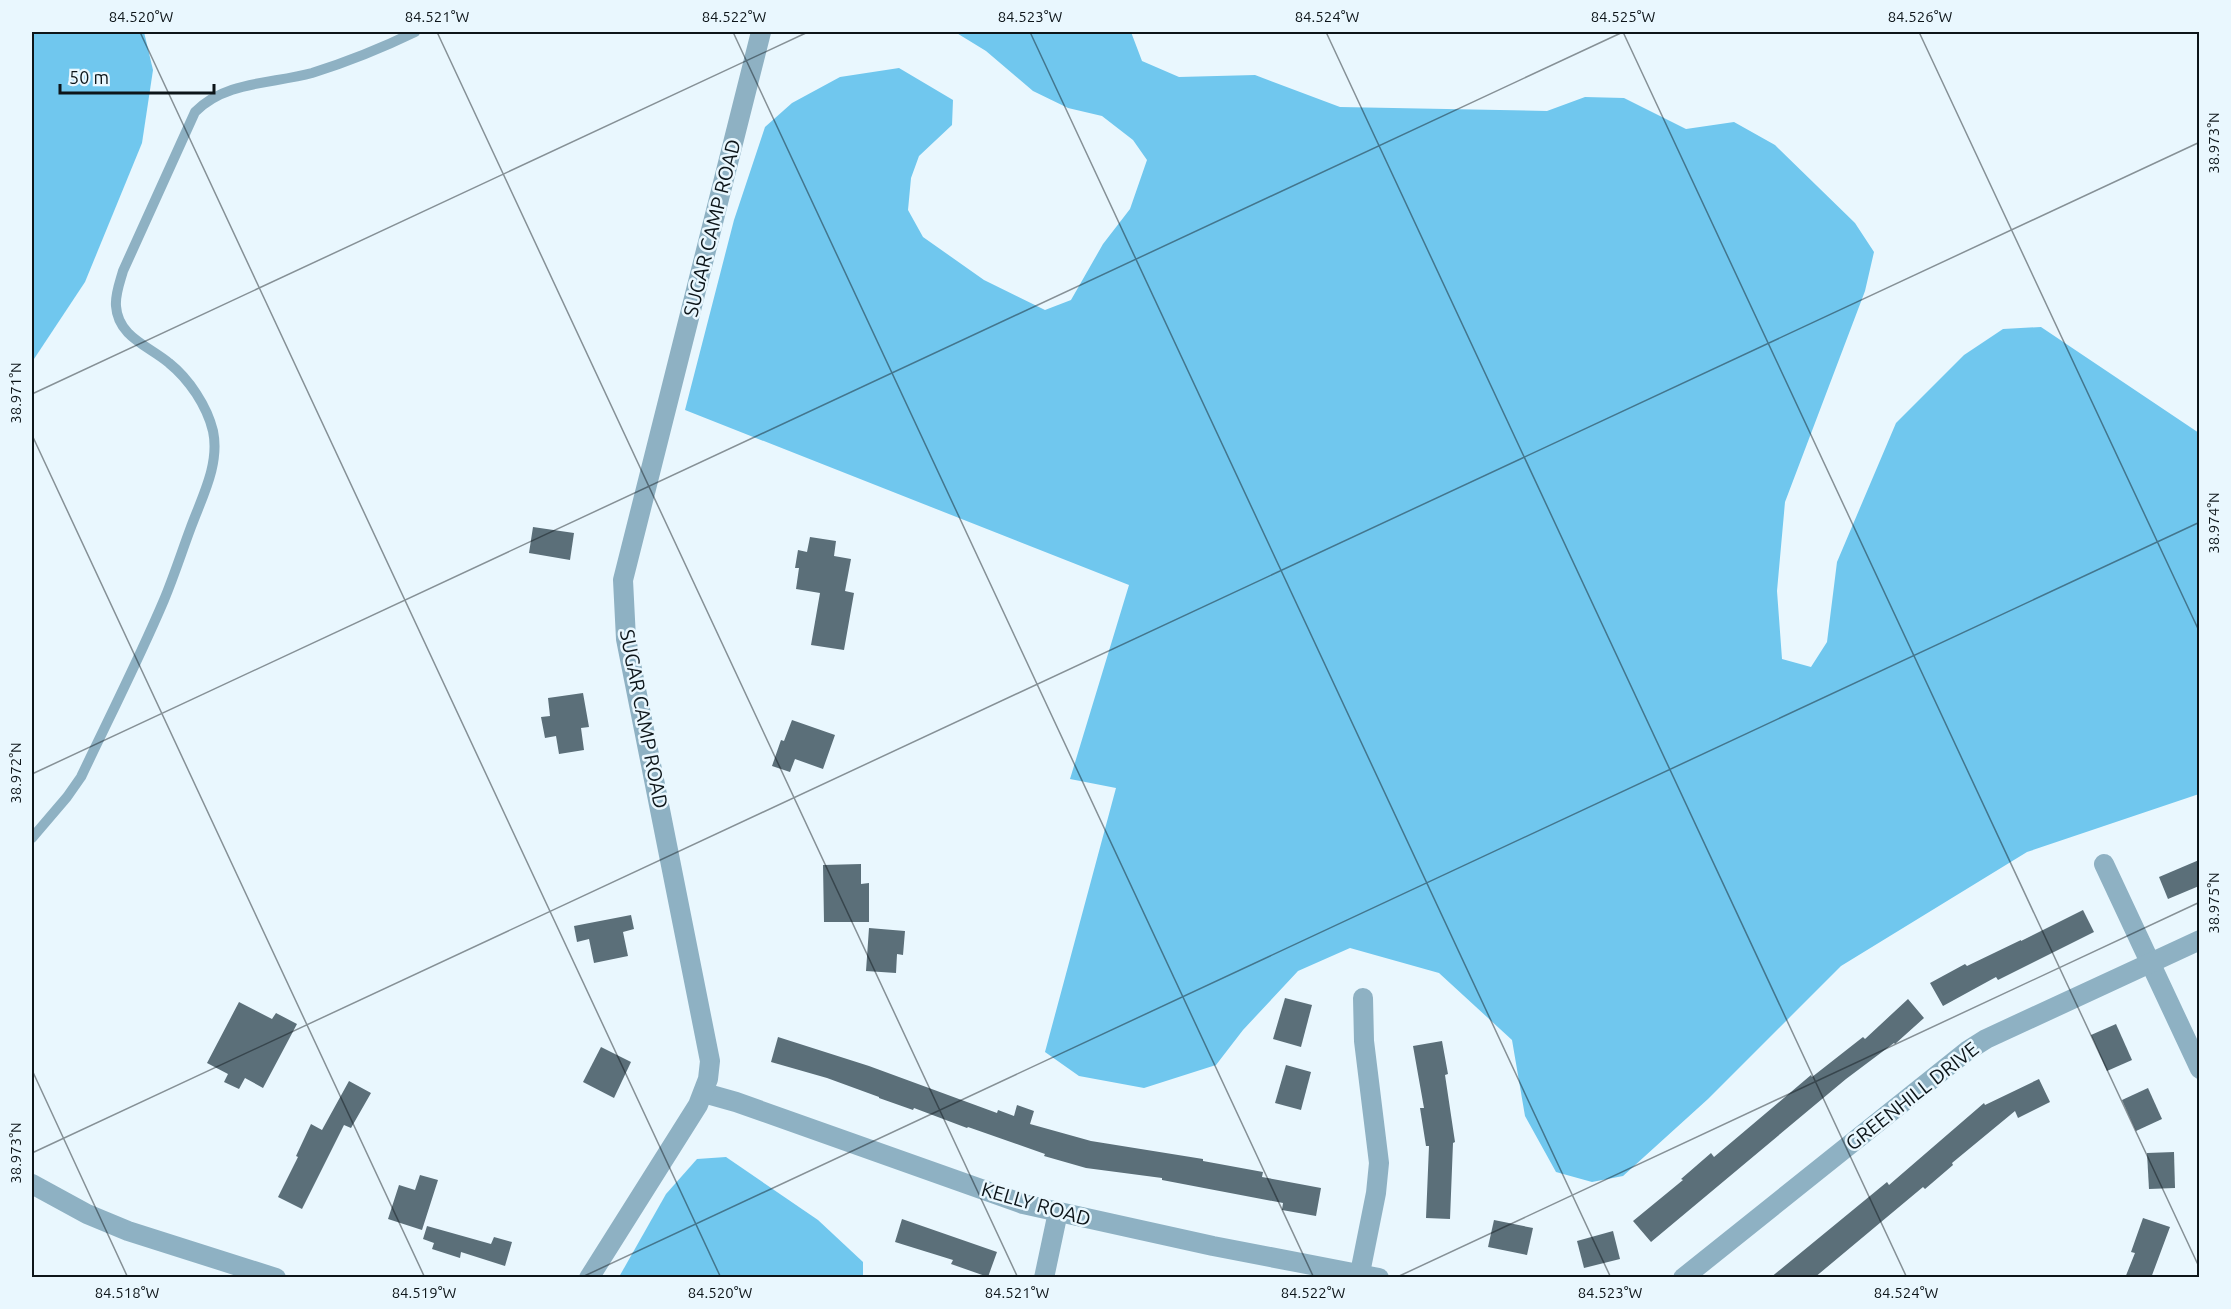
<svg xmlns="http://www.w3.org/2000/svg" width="2231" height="1309" font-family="Ubuntu,sans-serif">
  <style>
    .forest { fill: #70c7ee }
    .building { fill: #5b6f79 }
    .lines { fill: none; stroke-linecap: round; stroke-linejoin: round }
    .service { stroke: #8eb1c3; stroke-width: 10 }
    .minor { stroke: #8eb1c3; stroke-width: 20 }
    .ticks { fill: none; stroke: #0d1519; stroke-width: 1.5; stroke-opacity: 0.45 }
    .labels { text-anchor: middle; stroke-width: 5; stroke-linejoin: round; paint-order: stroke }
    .street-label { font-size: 20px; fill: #0d1519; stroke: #e9f7fe }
    .neatline { fill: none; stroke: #0d1519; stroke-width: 2 }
    .ticks-label { font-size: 15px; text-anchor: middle; fill: #0d1519 }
  </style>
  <rect width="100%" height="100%" fill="#e9f7fe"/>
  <g class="forest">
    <polygon points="32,32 144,32 153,70 142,143 85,282 32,362"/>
    <polygon points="955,32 1131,32 1142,61 1179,77 1255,75 1340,107 1547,111 1585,97 1624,98 1686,129 1734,122 1775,145 1855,223 1874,252 1865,291 1785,502 1777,591 1782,659 1811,667 1827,642 1837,562 1896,423 1964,355 2003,329 2041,327 2199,433 2199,794 2027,852 1841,966 1708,1099 1623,1176 1592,1182 1556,1172 1525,1116 1512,1040 1439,973 1350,948 1298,971 1243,1030 1216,1065 1144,1088 1079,1076 1045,1052 1116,788 1070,779 1129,585 685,410 734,220 765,127 792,103 840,77 899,68 953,100 952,125 919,156 911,178 908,210 923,237 984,280 1045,310 1071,300 1103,244 1130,209 1147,160 1133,140 1102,116 1068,108 1033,91 986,51"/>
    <polygon points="726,1157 818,1220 863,1262 863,1277 619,1277 666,1194 697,1159"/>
  </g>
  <g class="building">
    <polygon points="533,527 574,533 570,560 529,553"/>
    <polygon points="810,537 836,541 834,556 851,559 845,591 854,593 844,650 811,645 820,593 796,589 799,568 795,568 798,550 807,552"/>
    <polygon points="583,693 589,727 581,728 584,750 559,754 556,736 545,738 541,717 550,716 548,698"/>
    <polygon points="792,720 835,735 823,769 795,759 790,772 772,766 781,740 784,741"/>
    <polygon points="2199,860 2199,886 2168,899 2159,877"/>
    <polygon points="861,864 861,884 869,883 869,922 824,922 823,865"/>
    <polygon points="2083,910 2094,932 1998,980 1996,977 1943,1006 1930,983 1965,964 1967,966 2021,940 2021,941"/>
    <polygon points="631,915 634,929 623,932 628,956 594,963 589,939 577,942 574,926"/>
    <polygon points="869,928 905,931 903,955 897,954 896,973 866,971"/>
    <polygon points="1285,998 1312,1005 1301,1047 1273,1039"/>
    <polygon points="1908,999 1924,1018 1895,1044 1894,1043 1846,1079 1651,1242 1633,1221 1683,1180 1681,1179 1711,1153 1714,1157 1811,1075 1812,1077 1863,1037 1865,1039"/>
    <polygon points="239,1002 272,1019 276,1013 297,1024 263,1088 245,1078 239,1089 224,1082 228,1074 207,1063"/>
    <polygon points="2116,1024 2132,1060 2107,1071 2091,1035"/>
    <polygon points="778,1037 869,1066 997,1113 998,1110 1014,1116 1017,1105 1034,1111 1030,1124 1091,1141 1203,1159 1203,1161 1263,1172 1262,1177 1321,1188 1316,1216 1282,1210 1283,1203 1162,1180 1162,1178 1086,1168 1044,1156 1045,1154 968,1127 967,1128 914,1108 913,1110 879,1098 879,1097 827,1078 771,1062"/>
    <polygon points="1442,1041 1448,1074 1445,1075 1455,1142 1453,1143 1450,1219 1426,1218 1429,1146 1426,1146 1420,1108 1424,1108 1413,1046"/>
    <polygon points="601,1047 631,1062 614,1098 583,1082"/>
    <polygon points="1286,1065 1311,1072 1301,1110 1275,1103"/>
    <polygon points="2039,1079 2050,1102 2018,1118 2015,1111 1952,1163 1953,1165 1925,1189 1923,1187 1814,1278 1770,1278 1887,1182 1889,1185 1984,1103 1985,1105"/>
    <polygon points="349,1081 371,1093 351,1128 344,1125 302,1209 278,1197 298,1157 296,1156 311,1124 322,1130"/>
    <polygon points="2148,1088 2162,1119 2136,1131 2122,1100"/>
    <polygon points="2174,1152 2175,1188 2149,1189 2147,1153"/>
    <polygon points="420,1175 438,1180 422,1230 388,1219 399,1185 415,1190"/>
    <polygon points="2143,1218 2170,1227 2151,1278 2125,1278 2135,1253 2131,1252"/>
    <polygon points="902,1219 997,1252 988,1277 951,1264 953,1260 895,1242"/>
    <polygon points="1494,1220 1533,1228 1527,1255 1488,1247"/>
    <polygon points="427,1226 491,1244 494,1237 512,1242 505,1266 461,1252 460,1258 432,1249 434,1243 423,1239"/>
    <polygon points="1613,1231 1620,1259 1584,1268 1577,1241"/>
  </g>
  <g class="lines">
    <path class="service" d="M32,838L67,797L81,777C109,718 139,659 164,600C174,576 182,551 191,527C202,497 220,464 213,431C207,406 189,379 169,363C149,346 118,337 116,306C115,294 120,282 123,271L195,112C225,81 272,84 312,73C347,62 382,48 415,32"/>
    <g class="minor">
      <polyline points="2104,864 2200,1069"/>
      <polyline points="704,1093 736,1102 1023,1204 1213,1246 1379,1278"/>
      <polyline points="32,1184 87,1214 128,1231 276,1278"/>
      <polyline points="1360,1273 1376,1193 1379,1163 1364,1041 1363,998"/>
      <polyline points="589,1278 698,1105 708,1079 710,1061 626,639 623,580 761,32"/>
      <polyline points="1044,1278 1058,1212"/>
      <polyline points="1683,1278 1967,1051 1986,1039 2200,940"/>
    </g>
  </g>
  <path class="ticks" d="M140,32L721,1278M437,32L1018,1278M733,32L1314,1278M1030,32L1611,1278M1326,32L1907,1278M1623,32L2200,1269M1919,32L2200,633M32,394L808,32M32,435L425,1278M32,774L1623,32M32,1070L128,1278M32,1153L2200,142M580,1278L2200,522M1395,1278L2200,902"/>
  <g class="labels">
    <g class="street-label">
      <text transform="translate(712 228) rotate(-76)" y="7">SUGAR CAMP ROAD</text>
      <text transform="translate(644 719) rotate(79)" y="7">SUGAR CAMP ROAD</text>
      <text transform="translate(1912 1096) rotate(-38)" y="7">GREENHILL DRIVE</text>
      <text transform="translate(1036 1204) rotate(16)" y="7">KELLY ROAD</text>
    </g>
  </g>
  <rect width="2231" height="1309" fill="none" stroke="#e9f7fe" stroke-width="66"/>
  <path d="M60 84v9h154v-9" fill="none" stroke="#0d1519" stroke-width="3"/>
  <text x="69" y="84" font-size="18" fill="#0d1519" stroke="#e9f7fe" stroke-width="4.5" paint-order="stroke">50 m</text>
  <rect x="33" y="33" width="2165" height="1243" class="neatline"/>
  <g class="ticks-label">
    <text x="141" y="22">84.520°W</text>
    <text x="437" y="22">84.521°W</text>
    <text x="734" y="22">84.522°W</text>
    <text x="1030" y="22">84.523°W</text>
    <text x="1327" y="22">84.524°W</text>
    <text x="1623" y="22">84.525°W</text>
    <text x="1920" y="22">84.526°W</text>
    <text transform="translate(2214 143) rotate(-90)" y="5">38.973°N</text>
    <text transform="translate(16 393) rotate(-90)" y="5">38.971°N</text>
    <text transform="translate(2214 523) rotate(-90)" y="5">38.974°N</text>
    <text transform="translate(16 773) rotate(-90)" y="5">38.972°N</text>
    <text transform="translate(2214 903) rotate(-90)" y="5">38.975°N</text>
    <text transform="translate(16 1153) rotate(-90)" y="5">38.973°N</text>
    <text x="127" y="1298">84.518°W</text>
    <text x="424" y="1298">84.519°W</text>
    <text x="720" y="1298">84.520°W</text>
    <text x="1017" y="1298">84.521°W</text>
    <text x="1313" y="1298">84.522°W</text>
    <text x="1610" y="1298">84.523°W</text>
    <text x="1906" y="1298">84.524°W</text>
  </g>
</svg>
